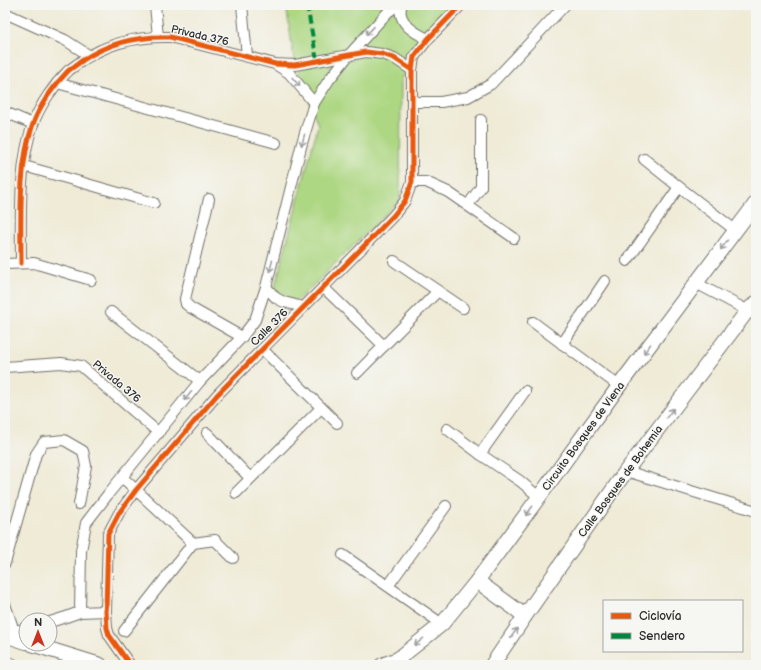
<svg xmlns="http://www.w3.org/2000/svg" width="761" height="670" font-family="'Balsamiq Sans',sans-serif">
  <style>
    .green { fill: #add782; stroke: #6c8156 }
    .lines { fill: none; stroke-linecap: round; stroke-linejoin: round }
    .street-casing { stroke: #706e67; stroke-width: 12 }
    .secondary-casing { stroke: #706e67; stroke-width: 16 }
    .street { stroke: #fff; stroke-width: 10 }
    .secondary { stroke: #fff; stroke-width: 14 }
    .quiet { stroke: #00873e; stroke-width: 4; stroke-dasharray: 8 4; stroke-linecap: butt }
    .cycleway-casing { stroke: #f6f6f2; stroke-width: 8 }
    .cycleway { stroke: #e8590c; stroke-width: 5 }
    .oneway { stroke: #a0a0a0 }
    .labels { text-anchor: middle; stroke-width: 3; stroke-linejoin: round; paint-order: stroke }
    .street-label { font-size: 11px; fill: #2b2b2b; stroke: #f6f6f2 }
  </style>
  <rect width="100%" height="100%" fill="#f6f6f2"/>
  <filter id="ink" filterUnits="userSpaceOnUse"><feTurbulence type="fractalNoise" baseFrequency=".025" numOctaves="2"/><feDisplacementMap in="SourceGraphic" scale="8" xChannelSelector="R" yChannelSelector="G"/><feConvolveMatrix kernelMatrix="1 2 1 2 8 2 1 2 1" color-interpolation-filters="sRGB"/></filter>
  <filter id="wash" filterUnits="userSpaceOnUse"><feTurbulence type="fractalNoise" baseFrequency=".012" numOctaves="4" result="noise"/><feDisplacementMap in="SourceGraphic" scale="16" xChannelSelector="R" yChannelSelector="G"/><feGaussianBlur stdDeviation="0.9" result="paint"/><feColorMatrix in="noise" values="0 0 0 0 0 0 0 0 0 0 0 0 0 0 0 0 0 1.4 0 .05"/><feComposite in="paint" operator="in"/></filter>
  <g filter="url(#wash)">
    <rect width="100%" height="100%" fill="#efebd7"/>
    <polygon class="green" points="286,5 459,5 412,49 401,79 400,200 294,304 274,290 318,125 294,60"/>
  </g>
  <g filter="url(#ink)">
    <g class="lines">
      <g class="street-casing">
        <g id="street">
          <polyline points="155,5 158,37"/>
          <polyline points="242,5 247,56"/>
          <path d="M401,5C401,8 400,12 401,15C404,27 417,34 428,39"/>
          <polyline points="5,13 65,40 90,56"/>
          <polyline points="275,64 289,73 314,103"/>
          <polyline points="57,83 276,143"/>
          <polyline points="412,102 441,102 468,97 491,84 565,5"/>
          <polyline points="5,112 33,124"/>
          <polyline points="644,159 679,187 735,230"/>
          <polyline points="24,166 154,203"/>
          <polyline points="412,182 426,182 448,192 514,238"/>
          <polyline points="209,199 185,299 186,304 191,308 242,337"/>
          <polyline points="468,205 481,187 481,120"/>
          <polyline points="394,261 463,308"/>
          <polyline points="627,261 679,187"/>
          <path d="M21,263C21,219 18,166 33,124C40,105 54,85 68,71C73,67 78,64 83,60C108,43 139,36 170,37L275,64L295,65L317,61L366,52L382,54L394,58L412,70"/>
          <polyline points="5,264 34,263 91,280"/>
          <polyline points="696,283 756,315"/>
          <polyline points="266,287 276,298 284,302 303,307"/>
          <polyline points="324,288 384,346"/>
          <polyline points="111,312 200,381"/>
          <polyline points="533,322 619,386"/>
          <polyline points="562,344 605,281"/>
          <polyline points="262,349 337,423"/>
          <polyline points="5,367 61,363 81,366 159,433"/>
          <polyline points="357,373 438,291"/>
          <polyline points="447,429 480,454 520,481 539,497"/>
          <polyline points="207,433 250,478"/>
          <polyline points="480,454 525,391"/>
          <polyline points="626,471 756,511"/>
          <polyline points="122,477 193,543"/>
          <polyline points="236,493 321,408"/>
          <polyline points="343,555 442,624"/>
          <polyline points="5,563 36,454 44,442 64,440 83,451 86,466 79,504"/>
          <polyline points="388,586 446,506"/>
          <polyline points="5,604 14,631"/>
          <polyline points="80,612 81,551 86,523 109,493 200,381 242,337 255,320 266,287 302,143 314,103 329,80 348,56 388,12 398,5"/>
          <polyline points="50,622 66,617 80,612 106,611"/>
          <polyline points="124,631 193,543 215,540 233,558"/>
          <polyline points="9,633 26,628"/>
          <polyline points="130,665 109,635 107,628 106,611 108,534 119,513 136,490 217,395 366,244 393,216 405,201 412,182 412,70 414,57 428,39 461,5"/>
        </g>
      </g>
      <g class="secondary-casing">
        <g id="secondary">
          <polyline points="477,581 525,616"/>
          <polyline points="5,635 26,642"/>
          <polyline points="32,644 100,665"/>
          <polyline points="5,663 11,665"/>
          <polyline points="382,665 398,659 442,624 477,581 539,497 619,386 756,203"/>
          <polyline points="492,665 525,616 626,471 748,310 756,303"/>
        </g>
      </g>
      <use href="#street" class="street"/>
      <use href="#secondary" class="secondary"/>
      <polyline class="quiet" points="307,5 317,61"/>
      <g class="cycleway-casing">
        <g id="cycleway">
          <path d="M21,263C21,219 18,166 33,124C40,105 54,85 68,71C73,67 78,64 83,60C108,43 139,36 170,37L275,64L295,65L317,61L366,52L382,54L394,58L412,70"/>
          <polyline points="130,665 109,635 107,628 106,611 108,534 119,513 136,490 217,395 366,244 393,216 405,201 412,182 412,70 414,57 428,39 461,5"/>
        </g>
      </g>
      <use href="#cycleway" class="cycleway"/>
    </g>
    <defs><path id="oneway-shaft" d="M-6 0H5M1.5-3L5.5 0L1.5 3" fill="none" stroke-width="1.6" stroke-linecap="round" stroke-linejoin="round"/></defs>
    <g class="oneway">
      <use href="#oneway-shaft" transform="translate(370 31) rotate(133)"/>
      <use href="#oneway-shaft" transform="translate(296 82) rotate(50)"/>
      <use href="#oneway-shaft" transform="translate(303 140) rotate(106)"/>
      <use href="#oneway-shaft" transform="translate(724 245) rotate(126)"/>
      <use href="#oneway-shaft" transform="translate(271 266) rotate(104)"/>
      <use href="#oneway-shaft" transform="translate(647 349) rotate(127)"/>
      <use href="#oneway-shaft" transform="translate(188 396) rotate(129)"/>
      <use href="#oneway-shaft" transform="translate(670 413) rotate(-53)"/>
      <use href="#oneway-shaft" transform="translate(529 511) rotate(127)"/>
      <use href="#oneway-shaft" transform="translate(514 633) rotate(-56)"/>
      <use href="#oneway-shaft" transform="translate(419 642) rotate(141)"/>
    </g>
  </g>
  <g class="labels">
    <g class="street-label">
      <text transform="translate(200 35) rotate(13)" y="4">Privada 376</text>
      <text transform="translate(269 327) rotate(-45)" y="4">Calle 376</text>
      <text transform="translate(117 381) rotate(40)" y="4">Privada 376</text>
      <text transform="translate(583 436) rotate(-54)" y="4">Circuito Bosques de Viena</text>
      <text transform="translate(620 481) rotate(-54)" y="4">Calle Bosques de Bohemia</text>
    </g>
  </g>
  <rect width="761" height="670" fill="none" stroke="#f6f6f2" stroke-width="20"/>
  <rect x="603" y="600" width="140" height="52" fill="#f6f6f2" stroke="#a5a5a2"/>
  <rect x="611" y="613" width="20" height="6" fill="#e8590c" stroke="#a5a5a2"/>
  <text x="639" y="620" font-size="12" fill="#2b2b2b">Ciclovía</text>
  <rect x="611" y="633" width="20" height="6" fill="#00873e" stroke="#a5a5a2"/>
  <text x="639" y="640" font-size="12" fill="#2b2b2b">Sendero</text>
  <g transform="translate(38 632)"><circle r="19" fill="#f6f6f2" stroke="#a5a5a2"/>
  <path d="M0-3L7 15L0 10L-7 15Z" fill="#c8321e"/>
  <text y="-6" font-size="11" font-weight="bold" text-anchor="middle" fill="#2b2b2b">N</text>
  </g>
</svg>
